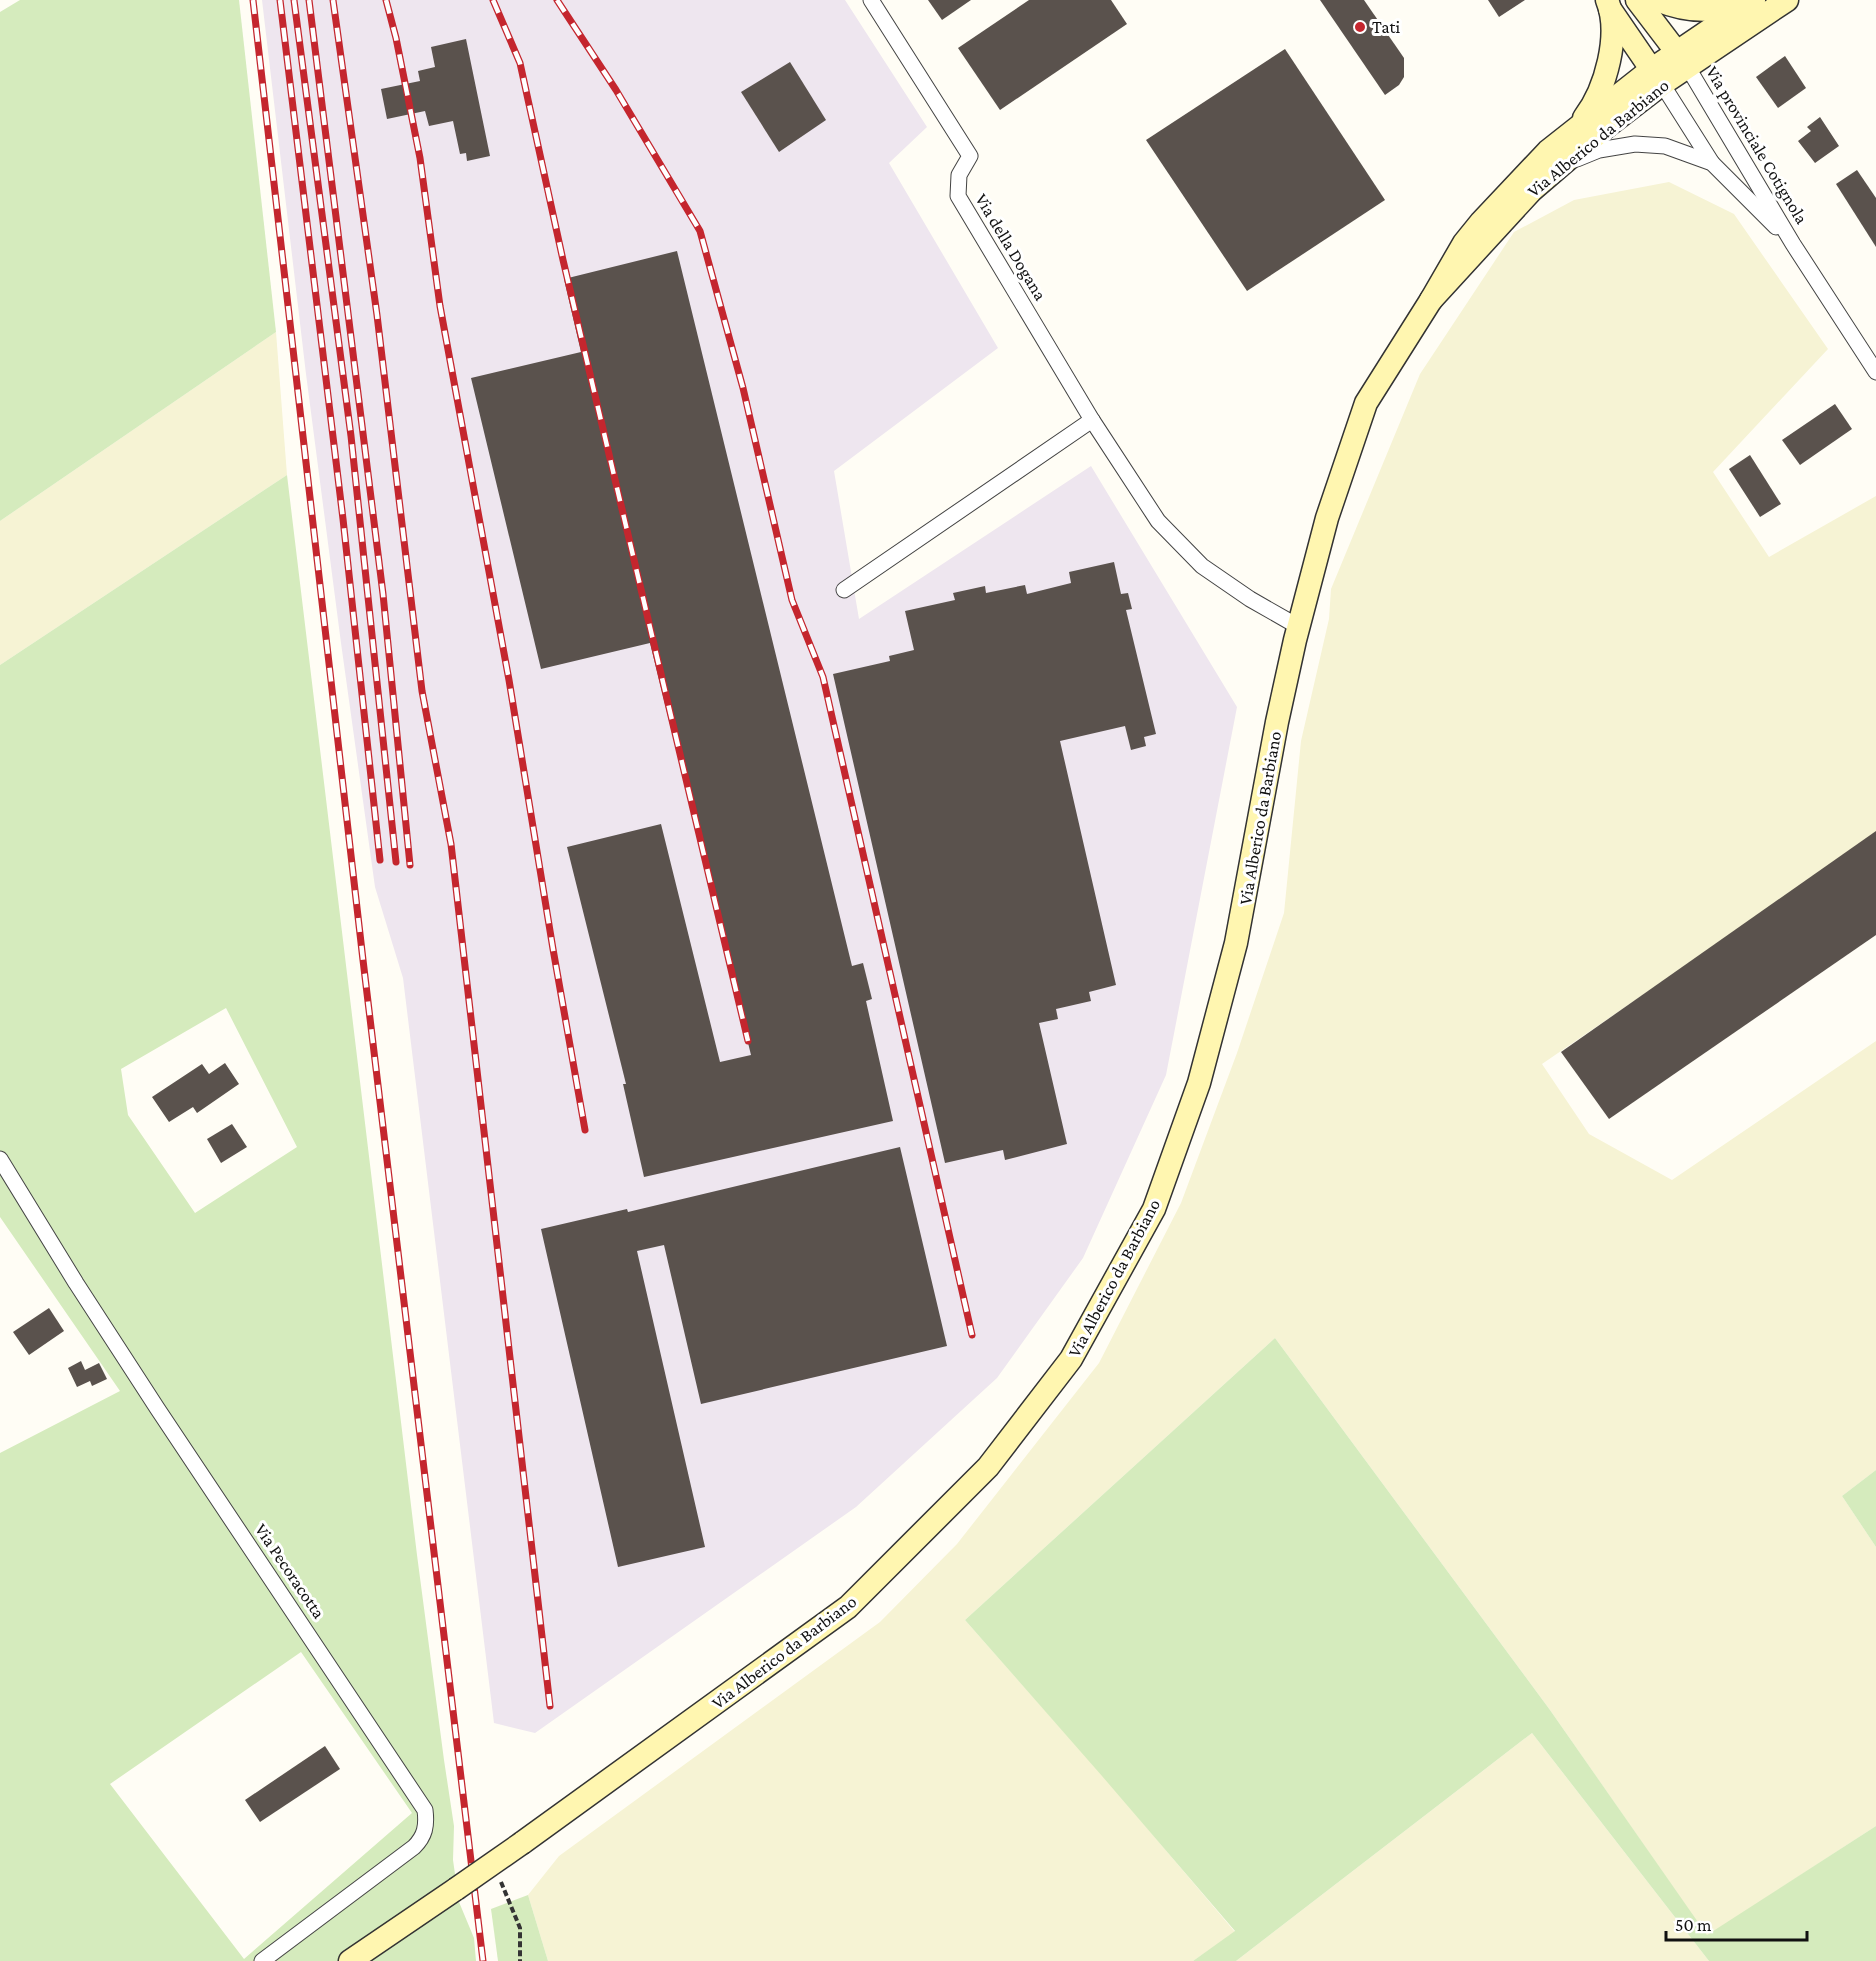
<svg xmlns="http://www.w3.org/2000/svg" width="1876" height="1961" font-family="'Crimson Pro',serif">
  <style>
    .industrial { fill: #eee6ef }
    .farmland { fill: #f6f3d4 }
    .green { fill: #d5ebbd; fill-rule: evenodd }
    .building { fill: #5a524d }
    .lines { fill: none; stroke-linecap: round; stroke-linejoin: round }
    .street-casing { stroke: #444; stroke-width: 17 }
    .secondary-casing { stroke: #333; stroke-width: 25 }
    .path { stroke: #333; stroke-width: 4; stroke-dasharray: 6 3; stroke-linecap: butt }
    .street { stroke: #fff; stroke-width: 15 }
    .secondary { stroke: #fff6b0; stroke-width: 22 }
    .rail-casing { stroke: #c4262e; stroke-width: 7 }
    .rail { stroke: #fff; stroke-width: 4.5; stroke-dasharray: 14; stroke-linecap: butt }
    .secondary-bridge-casing { stroke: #333; stroke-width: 25; stroke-linecap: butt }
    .secondary-bridge { stroke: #fff6b0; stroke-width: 22 }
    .poi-dot { fill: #c4262e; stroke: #fff; stroke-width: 2 }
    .labels { text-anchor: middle; stroke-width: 6; stroke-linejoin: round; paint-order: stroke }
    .poi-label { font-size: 18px; fill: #111; stroke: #fff; text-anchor: start }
    .street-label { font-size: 18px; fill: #111; stroke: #fff }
  </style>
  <rect width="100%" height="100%" fill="#fffdf5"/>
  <polygon class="industrial" points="262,0 845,0 927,127 889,163 998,348 834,471 859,619 1091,466 1237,707 1166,1075 1083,1258 997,1378 856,1507 535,1733 494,1723 403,978 375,887 341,643 306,374"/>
  <g class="farmland">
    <polygon points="1669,182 1734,214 1828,349 1713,472 1769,557 1876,496 1876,835 1542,1064 1589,1134 1672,1180 1876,1041 1876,1470 1842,1496 1876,1547 1876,1826 1707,1936 1550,1710 1275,1338 965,1620 1103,1776 1235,1932 1193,1961 548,1961 528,1895 559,1856 880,1622 957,1544 1099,1363 1181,1203 1237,1053 1284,913 1301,741 1329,619 1331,589 1420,374 1514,232 1574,200"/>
    <polygon points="276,332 287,475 0,665 0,521"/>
    <polygon points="1532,1733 1709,1961 1236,1961"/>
  </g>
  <g class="green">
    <polygon points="20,0 239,0 276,332 0,521 0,12"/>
    <path d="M287,475L417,1555L444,1760L454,1826L453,1860L459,1902L474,1938L476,1961H0V1453L120,1391L0,1217V665ZM226,1008L297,1147L195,1213L128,1115L121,1069ZM301,1652L412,1813L244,1959L110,1784Z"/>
    <polygon points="1275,1338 1550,1710 1707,1935 1876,1826 1876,1961 1709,1961 1532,1733 1236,1961 1193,1961 1235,1931 1102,1776 965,1620"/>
    <polygon points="1876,1470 1876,1547 1842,1496"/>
    <polygon points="528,1895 548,1961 498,1961 491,1909"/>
  </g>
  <g class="building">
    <polygon points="928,0 971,0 942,20"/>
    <polygon points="1029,0 1111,0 1127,24 1000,110 958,48"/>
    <polygon points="1320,0 1364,0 1404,58 1404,77 1399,85 1385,95"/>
    <polygon points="1488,0 1525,0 1499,17"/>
    <polygon points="466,39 490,156 467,161 466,153 460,154 453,121 429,126 425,111 387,119 381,89 420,81 418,71 435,67 431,47"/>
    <polygon points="1285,49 1385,200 1247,291 1146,140"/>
    <polygon points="1785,56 1806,88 1778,108 1756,77"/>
    <polygon points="790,62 826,120 779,152 741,92"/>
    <polygon points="1820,117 1839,146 1815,163 1798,141 1811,131 1807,127"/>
    <polygon points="1857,170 1876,198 1876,247 1836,184"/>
    <polygon points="677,251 852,966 863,963 872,999 866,1001 893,1121 644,1177 623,1084 626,1084 567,847 661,824 720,1062 751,1055 650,643 541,669 471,378 581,352 564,279"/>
    <polygon points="1835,404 1852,429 1800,465 1782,440"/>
    <polygon points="1750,455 1781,504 1760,517 1729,469"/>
    <polygon points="1114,562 1121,594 1128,593 1132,609 1126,610 1156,734 1144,737 1146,746 1131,750 1125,726 1060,741 1116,985 1089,992 1091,1001 1056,1009 1058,1019 1039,1023 1067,1144 1005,1160 1003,1150 945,1163 833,674 890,661 889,656 914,650 905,611 955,600 953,593 985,586 986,593 1025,585 1027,594 1071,583 1069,572"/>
    <polygon points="1876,831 1876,935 1609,1119 1561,1052"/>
    <polygon points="225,1063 239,1084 197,1113 193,1107 169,1122 152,1097 202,1064 209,1074"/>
    <polygon points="232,1124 247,1147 221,1163 207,1139"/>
    <polygon points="900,1147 947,1346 701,1404 664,1245 637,1251 705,1547 618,1567 541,1229 627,1209 628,1212"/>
    <polygon points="49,1308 64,1331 29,1355 13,1332"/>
    <polygon points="81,1361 85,1370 99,1363 107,1379 92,1386 90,1381 77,1387 68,1368"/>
    <polygon points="325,1746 340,1769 260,1822 245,1800"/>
  </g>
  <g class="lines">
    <g class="street-casing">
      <g id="street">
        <polyline points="871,0 970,156 959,175 958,196 1092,420 1158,521 1202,566 1250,599 1299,627"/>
        <polyline points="1687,66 1793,244 1876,372"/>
        <polyline points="1662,84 1712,163"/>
        <polyline points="1577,159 1599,150 1635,144 1665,146 1712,163 1776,227"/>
        <polyline points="844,590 1092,420"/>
        <path d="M0,1159L76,1283L157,1408L425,1810C427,1826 425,1836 414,1847L262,1961"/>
      </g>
    </g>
    <g class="secondary-casing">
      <g id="secondary">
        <polyline points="1637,0 1685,63"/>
        <path d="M1657,0C1684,11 1713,14 1740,2"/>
        <polyline points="1754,0 1652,69 1548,151 1481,222 1464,243 1431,300 1531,191 1602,130 1662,84 1787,0"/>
        <polyline points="1610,9 1660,82"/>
        <path d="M1584,118C1606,89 1621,34 1607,0"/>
        <polyline points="522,1843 848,1607 988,1467 1071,1359 1154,1209 1199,1083 1236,943 1277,722 1295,640 1327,518 1366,403 1431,300"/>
        <polyline points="350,1961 456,1889"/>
      </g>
    </g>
    <polyline class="path" points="501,1882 520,1928 520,1961"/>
    <use href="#street" class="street"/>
    <use href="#secondary" class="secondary"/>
    <g class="rail-casing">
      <g id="rail">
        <polyline points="253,0 363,960 483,1961"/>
        <polyline points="280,0 343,519 380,860"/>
        <polyline points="294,0 351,436 396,862"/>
        <polyline points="309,0 383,594 410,865"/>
        <polyline points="333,0 377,315 422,691 451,844 550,1706"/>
        <polyline points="386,0 396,38 420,158 440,306 509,680 553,949 585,1130"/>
        <polyline points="493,0 520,63 563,260 748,1041"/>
        <polyline points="557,0 616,90 700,231 743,388 792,600 823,677 972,1335"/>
      </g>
    </g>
    <use href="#rail" class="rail"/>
    <g class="secondary-bridge-casing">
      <polyline id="secondary-bridge" points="456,1889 522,1843"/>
    </g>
    <use href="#secondary-bridge" class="secondary-bridge"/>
  </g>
  <circle class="poi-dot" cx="1360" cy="27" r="6"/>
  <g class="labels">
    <g class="poi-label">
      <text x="1372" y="33">Tati</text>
    </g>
    <g class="street-label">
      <text transform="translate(1598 138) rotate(-39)" y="6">Via Alberico da Barbiano</text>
      <text transform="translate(1757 145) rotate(59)" y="6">Via provinciale Cotignola</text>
      <text transform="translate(1011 247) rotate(59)" y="6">Via della Dogana</text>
      <text transform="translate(1260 818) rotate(-80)" y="6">Via Alberico da Barbiano</text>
      <text transform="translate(1114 1278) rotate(-62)" y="6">Via Alberico da Barbiano</text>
      <text transform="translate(290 1571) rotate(56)" y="6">Via Pecoracotta</text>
      <text transform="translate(784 1652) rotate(-37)" y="6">Via Alberico da Barbiano</text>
    </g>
  </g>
  <path d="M1666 1931v9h141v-9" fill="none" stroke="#111111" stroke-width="3"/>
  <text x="1675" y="1931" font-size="18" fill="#111111" stroke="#ffffff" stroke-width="4.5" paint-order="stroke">50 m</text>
</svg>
